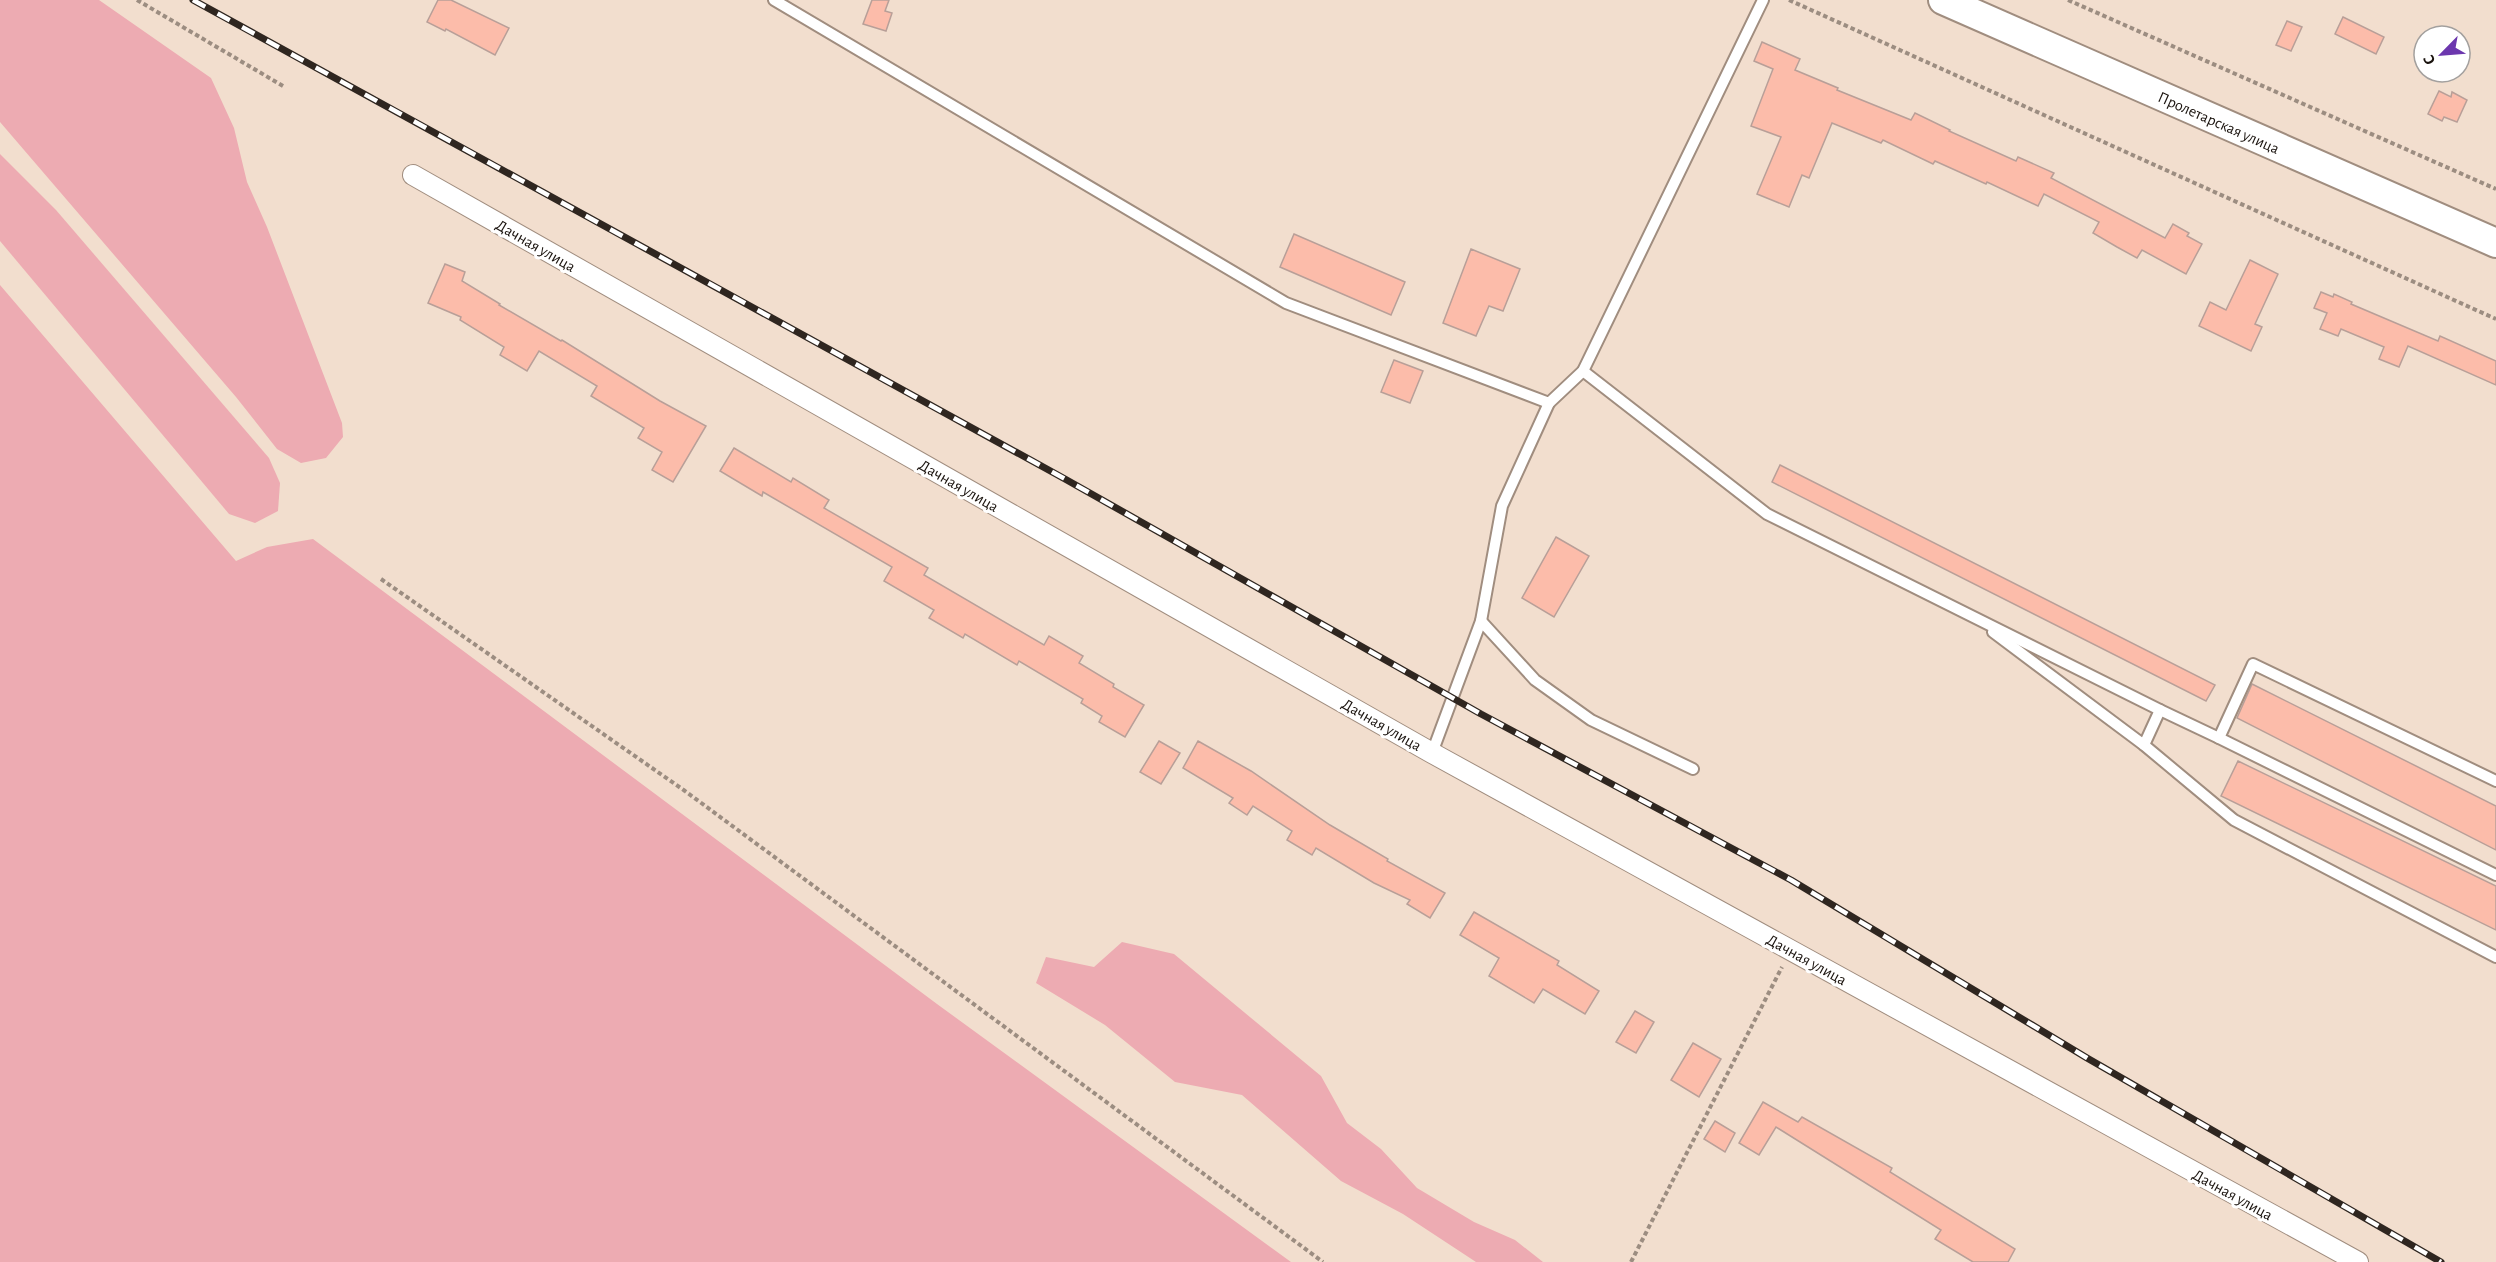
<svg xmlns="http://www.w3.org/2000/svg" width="2496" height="1262" font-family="'Alegreya Sans',sans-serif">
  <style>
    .green { fill: #edabb2 }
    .building { fill: #fcbcaa; stroke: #b89f98; stroke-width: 1.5 }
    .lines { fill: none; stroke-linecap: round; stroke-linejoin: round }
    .lane-casing { stroke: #a08d7f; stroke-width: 14 }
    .street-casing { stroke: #a08d7f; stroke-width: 22 }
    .secondary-casing { stroke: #a08d7f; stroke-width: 32 }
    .path { stroke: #9c8d81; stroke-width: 4; stroke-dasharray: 4.5 3; stroke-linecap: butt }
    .lane { stroke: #fff; stroke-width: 10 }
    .street { stroke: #fff; stroke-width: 20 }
    .secondary { stroke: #fff; stroke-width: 28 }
    .rail-casing { stroke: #2f2620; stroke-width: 7 }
    .rail { stroke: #fff; stroke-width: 4.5; stroke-dasharray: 14; stroke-linecap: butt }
    .labels { text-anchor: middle; stroke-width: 6; stroke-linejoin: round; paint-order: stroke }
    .street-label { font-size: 16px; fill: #19120d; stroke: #fff }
  </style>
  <rect width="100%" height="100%" fill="#f2dece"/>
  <g class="green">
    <polygon points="0,0 99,0 211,78 234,128 247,182 267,227 342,423 343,437 326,458 301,463 277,449 236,397 0,122"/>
    <polygon points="0,154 56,210 269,458 280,483 278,511 255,523 229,514 0,241"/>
    <polygon points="0,285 236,561 267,547 313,539 937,1004 1291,1262 0,1262"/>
    <polygon points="1122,942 1174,954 1321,1076 1347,1123 1381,1149 1417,1188 1474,1222 1515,1240 1543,1262 1476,1262 1403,1214 1341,1181 1242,1095 1175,1082 1105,1025 1036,983 1046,957 1094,967"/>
  </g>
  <g class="building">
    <polygon points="438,0 451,0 509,28 495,55 446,29 445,31 427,22"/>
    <polygon points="872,0 889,0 885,11 892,13 886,31 863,24"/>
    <polygon points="2343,17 2384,37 2376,54 2335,34"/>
    <polygon points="2287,21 2302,27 2291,51 2276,45"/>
    <polygon points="1762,42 1800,59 1795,70 1838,88 1837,90 1911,120 1915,113 1950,130 1949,131 2016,161 2018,157 2054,173 2051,178 2165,238 2173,224 2189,233 2187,236 2202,244 2186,274 2142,250 2137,258 2117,247 2093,233 2099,222 2044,194 2038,206 1987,182 1986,184 1935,161 1933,164 1883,140 1881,143 1832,123 1809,178 1802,175 1789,207 1757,194 1781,137 1751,126 1773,69 1754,61"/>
    <polygon points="2439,91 2451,97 2452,92 2467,100 2457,122 2444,117 2442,121 2428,114"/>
    <polygon points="1294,234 1405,282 1391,315 1280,267"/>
    <polygon points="1471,249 1520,269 1503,311 1489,306 1476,336 1443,323"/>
    <polygon points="2250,260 2278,274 2255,324 2262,327 2251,351 2199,326 2210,302 2226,310"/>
    <polygon points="445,264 465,272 462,281 500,304 499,305 561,341 562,340 660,401 706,426 673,482 652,470 662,452 638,438 644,428 591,396 597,386 539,351 527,371 500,355 504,347 460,320 461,317 428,303"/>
    <polygon points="2321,292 2333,297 2334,294 2352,302 2351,304 2438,341 2440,336 2496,361 2496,385 2408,346 2399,367 2379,359 2384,347 2341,329 2338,336 2320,329 2327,313 2314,308"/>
    <polygon points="1394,360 1423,371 1410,403 1381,392"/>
    <polygon points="734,448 791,482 793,478 829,500 824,508 928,568 924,575 1044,645 1049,636 1083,656 1079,663 1114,684 1113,687 1144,705 1125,737 1099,722 1102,716 1081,703 1083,699 1019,661 1017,665 965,634 963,638 929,618 934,610 884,581 892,567 763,492 762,496 720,471"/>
    <polygon points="1780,465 2215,685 2206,701 1772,482"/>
    <polygon points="1556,537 1589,556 1554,617 1522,598"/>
    <polygon points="2252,684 2496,806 2496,850 2237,718"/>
    <polygon points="1159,741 1180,753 1161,784 1140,772"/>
    <polygon points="1198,741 1251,771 1330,825 1388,859 1387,861 1445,893 1430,918 1407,904 1410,900 1374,883 1316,848 1312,855 1287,840 1292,831 1253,806 1247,815 1229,803 1233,798 1183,768"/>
    <polygon points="2238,761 2496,886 2496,930 2221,796"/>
    <polygon points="1474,912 1559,961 1557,965 1599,991 1585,1014 1543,989 1534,1003 1489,976 1499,958 1460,935"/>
    <polygon points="1635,1011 1654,1022 1636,1053 1616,1042"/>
    <polygon points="1693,1043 1721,1059 1699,1097 1671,1080"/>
    <polygon points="1763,1102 1798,1122 1802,1117 1892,1168 1890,1172 2015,1249 2008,1262 1973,1262 1935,1239 1941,1230 1776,1127 1759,1155 1739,1143"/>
    <polygon points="1715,1121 1735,1133 1725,1152 1704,1139"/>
  </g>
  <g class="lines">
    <g class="lane-casing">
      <g id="lane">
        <polyline points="774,0 1286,303 1549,403 1583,371 1763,0"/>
        <polyline points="1583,371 1767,514 2160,710"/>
        <polyline points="1481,621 1535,680 1591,720 1693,769"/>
        <polyline points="1993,632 2144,745"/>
        <polyline points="2219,738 2160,710 2144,745 2234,820 2496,957"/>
        <polyline points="1432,753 1481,621 1502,506 1549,403"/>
        <polyline points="2496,781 2253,664 2219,738 2496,875"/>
      </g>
    </g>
    <g class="street-casing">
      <polyline id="street" points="413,175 1432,753 2358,1262"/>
    </g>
    <g class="secondary-casing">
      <polyline id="secondary" points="1943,0 2496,243"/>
    </g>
    <g class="path">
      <polyline points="137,0 283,86"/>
      <polyline points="1789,0 2496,319"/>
      <polyline points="2068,0 2496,189"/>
      <polyline points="381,579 685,791 1323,1262"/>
      <polyline points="1631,1262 1782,967"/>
    </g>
    <use href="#lane" class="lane"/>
    <use href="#street" class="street"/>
    <use href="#secondary" class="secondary"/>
    <g class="rail-casing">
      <polyline id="rail" points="193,0 1065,479 1481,714 1791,880 2087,1058 2441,1262"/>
    </g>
    <use href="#rail" class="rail"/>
  </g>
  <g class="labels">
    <g class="street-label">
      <text transform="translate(2219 122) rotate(24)" y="6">Пролетарская улица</text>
      <text transform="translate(536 245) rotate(30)" y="6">Дачная улица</text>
      <text transform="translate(959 485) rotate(30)" y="6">Дачная улица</text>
      <text transform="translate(1382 724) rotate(30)" y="6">Дачная улица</text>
      <text transform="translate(1807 959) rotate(29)" y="6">Дачная улица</text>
      <text transform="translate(2233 1194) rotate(29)" y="6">Дачная улица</text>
    </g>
  </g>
  <g transform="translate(2442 54) rotate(245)"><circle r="28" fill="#ffffff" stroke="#a3a09e" stroke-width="1.5"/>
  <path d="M0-4.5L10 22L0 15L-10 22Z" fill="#6c37ae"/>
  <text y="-9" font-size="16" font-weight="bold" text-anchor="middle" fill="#19120d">С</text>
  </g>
</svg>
